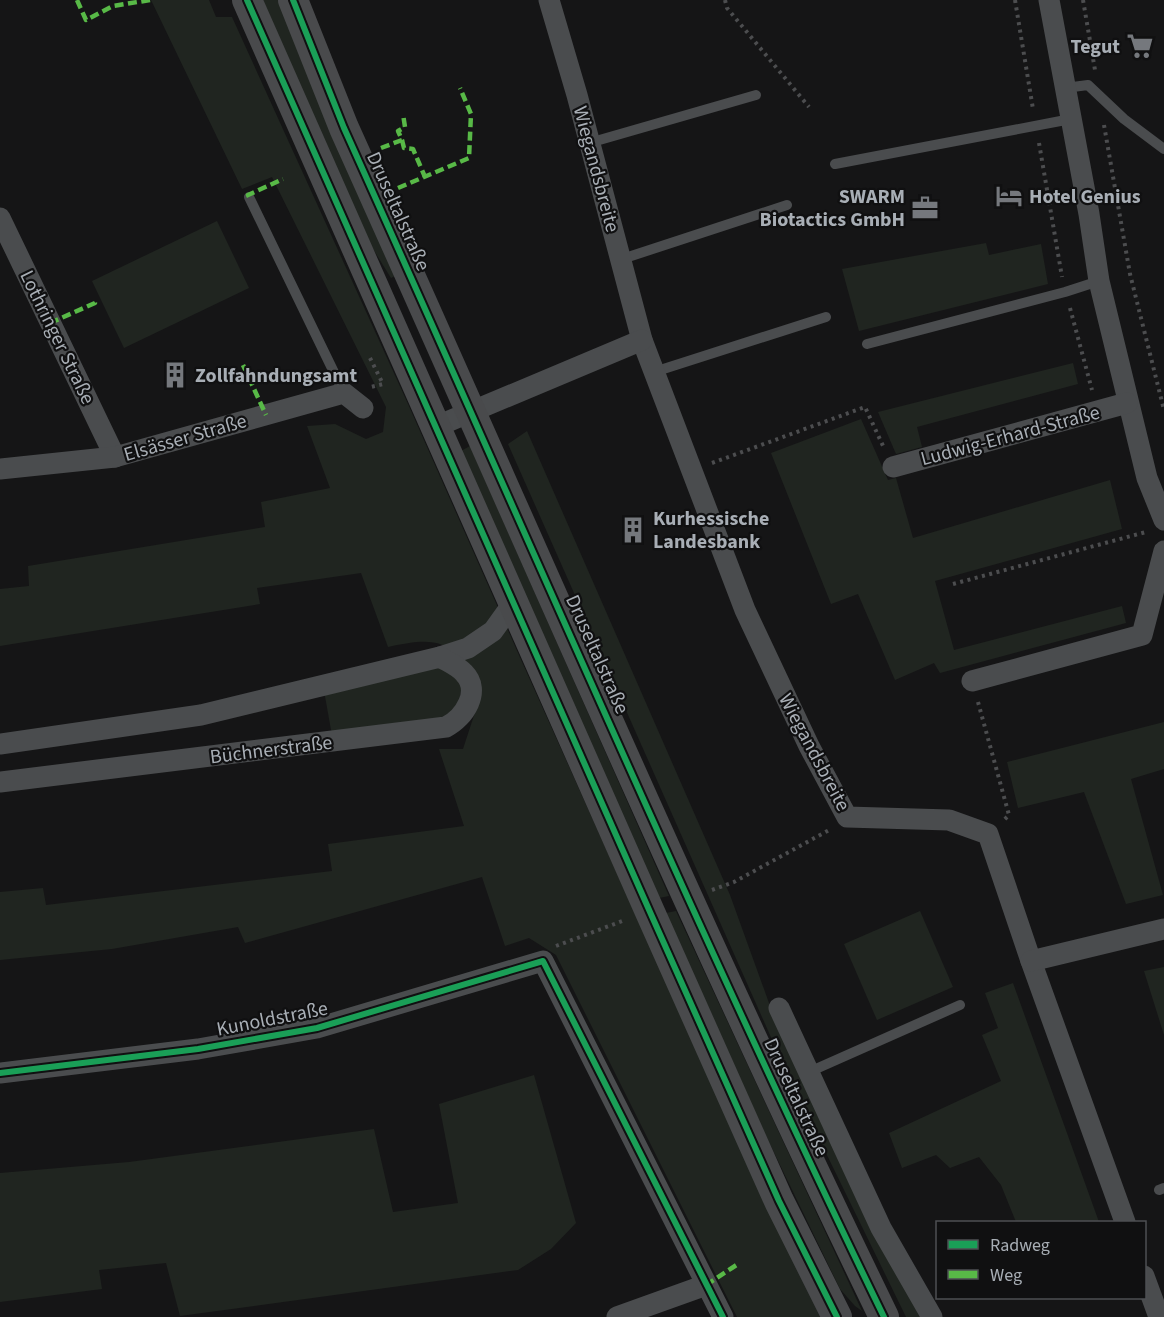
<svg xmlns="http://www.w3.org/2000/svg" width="1164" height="1317" font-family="'Source Sans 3',sans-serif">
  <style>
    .green { fill: #202520 }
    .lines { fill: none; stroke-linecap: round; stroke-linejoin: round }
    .path { stroke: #4c4d4f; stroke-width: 4; stroke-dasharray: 3 4.5; stroke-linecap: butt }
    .service { stroke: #4a4c4e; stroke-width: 10 }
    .minor { stroke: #4a4c4e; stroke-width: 21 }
    .secondary { stroke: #494a4c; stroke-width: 30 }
    .quiet { stroke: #58b947; stroke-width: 4.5; stroke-dasharray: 9 4.5; stroke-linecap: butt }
    .cycleway-casing { stroke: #101011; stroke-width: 10 }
    .cycleway { stroke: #1a9f57; stroke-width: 6 }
    .labels { text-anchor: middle; stroke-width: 4.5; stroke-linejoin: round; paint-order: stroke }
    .poi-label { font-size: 20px; font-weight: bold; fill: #a8aeb5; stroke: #101011; text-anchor: start }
    .street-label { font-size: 20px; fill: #a8aeb5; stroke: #101011 }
  </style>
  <rect width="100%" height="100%" fill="#151516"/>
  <g class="green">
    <path d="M151,0H209L216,17H232L408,404L522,662L736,1138L822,1317H737L556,955L529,938L505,946L482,877L245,943L238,927L112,949L0,960V892L43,888L46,905L332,871L328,844L464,826L439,749H463L481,694C457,643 443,634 388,647L361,573L257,588L260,604L0,646V589L29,586L28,566L265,527L261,502L330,488L307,426L335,424L366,439L383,432L386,407L272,177L242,189Z"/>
    <polygon points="263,0 279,0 395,276 391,278 365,236"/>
    <polygon points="217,221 249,288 124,348 92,281"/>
    <polygon points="986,243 989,255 1041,244 1048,284 859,331 842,269"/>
    <polygon points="1073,363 1078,384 917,427 922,447 896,454 878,412"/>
    <polygon points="861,419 888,480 896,478 913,538 1110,480 1122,529 935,581 954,650 1122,606 1126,623 940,673 934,663 895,680 858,594 831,604 771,453"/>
    <polygon points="527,431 730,895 769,1003 796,1063 922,1317 906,1317 785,1069 508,444"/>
    <polygon points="470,446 669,896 659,898 461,451"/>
    <polygon points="440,657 464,672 456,722 333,741 323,685"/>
    <polygon points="1164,722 1164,769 1131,779 1163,895 1126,904 1084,792 1018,808 1007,762"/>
    <polygon points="676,911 862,1311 855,1306 840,1289 766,1136 666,913"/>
    <polygon points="920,911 953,987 877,1020 844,944"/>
    <polygon points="1164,967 1164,1035 1144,971"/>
    <polygon points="1013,983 1099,1222 1016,1222 1001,1185 979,1157 950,1168 936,1155 902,1168 889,1133 1001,1081 982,1035 998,1028 985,993"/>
    <polygon points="534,1075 576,1223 551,1249 518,1270 180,1316 166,1263 99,1270 102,1289 0,1302 0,1173 129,1162 374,1129 393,1212 458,1203 439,1104"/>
  </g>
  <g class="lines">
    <g class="path">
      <polyline points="725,0 727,8 809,107"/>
      <polyline points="1015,0 1033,109"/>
      <polyline points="1083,0 1095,70"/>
      <polyline points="1104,125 1130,274 1164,410"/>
      <polyline points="1039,143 1062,277"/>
      <polyline points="1070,308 1092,390"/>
      <polyline points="370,358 383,384 371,387"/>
      <polyline points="712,463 865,407 884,448"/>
      <polyline points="953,584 1146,532"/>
      <polyline points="978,702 1009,815 1004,820"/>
      <polyline points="712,890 734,882 831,829"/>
      <polyline points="556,946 625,920"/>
    </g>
    <g class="service">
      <polyline points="1065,88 1088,85 1124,119 1164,149"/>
      <polyline points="589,143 756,95"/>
      <polyline points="835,164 1071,119"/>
      <polyline points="249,197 344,393"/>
      <polyline points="622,259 787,205"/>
      <polyline points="867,344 1065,292 1099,281"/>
      <polyline points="654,372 826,317"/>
      <polyline points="809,1072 960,1005"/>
      <polyline points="1159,1190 1164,1188"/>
    </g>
    <g class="minor">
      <polyline points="549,0 577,95 642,340 745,610 809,746 847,817 949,820 988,834 1031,961 1125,1222"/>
      <polyline points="1049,0 1089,214 1099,281 1147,478 1164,520"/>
      <polyline points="0,218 115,457"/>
      <polyline points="435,427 642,340"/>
      <polyline points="893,467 1127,403"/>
      <polyline points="0,469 115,457 344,393 363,408"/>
      <polyline points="440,657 468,648 493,631 513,603"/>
      <polyline points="972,681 1142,635 1164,551"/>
      <path d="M0,744L201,715L440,657C448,662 458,666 464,673C482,691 464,718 446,727L0,782"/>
      <polyline points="1031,961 1164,929"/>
      <polyline points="779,1008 881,1228 932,1317"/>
      <polyline points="0,1073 198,1049 317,1028 543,961 723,1317"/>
      <polyline points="1144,1276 1159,1317"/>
      <polyline points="617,1317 706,1285"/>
    </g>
    <g class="secondary">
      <polyline points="247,0 650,912 779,1201 837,1317"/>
      <path d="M293,0L344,128C523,525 694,926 884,1317"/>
    </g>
    <g class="quiet">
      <polyline points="77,0 86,20 113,6 150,0"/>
      <polyline points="402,140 404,148 413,149 425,177"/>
      <polyline points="381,148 402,140 398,131 405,127 403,114"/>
      <polyline points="398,188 469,158 471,114 460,88"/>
      <polyline points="249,197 248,195 283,179"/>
      <polyline points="50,323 95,303 94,299"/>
      <polyline points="243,365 266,415"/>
      <polyline points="706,1285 738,1264"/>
    </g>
    <g class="cycleway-casing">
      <g id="cycleway">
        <polyline points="247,0 650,912 779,1201 837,1317"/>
        <path d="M293,0L344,128C523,525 694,926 884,1317"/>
        <polyline points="0,1073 198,1049 317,1028 543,961 723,1317"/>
      </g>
    </g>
    <use href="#cycleway" class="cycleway"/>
  </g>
  <defs>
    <g id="supermarket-bare" transform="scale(2.07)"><path d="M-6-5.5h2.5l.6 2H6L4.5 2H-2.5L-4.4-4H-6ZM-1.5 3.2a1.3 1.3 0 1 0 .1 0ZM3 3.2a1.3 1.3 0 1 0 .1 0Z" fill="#75787d" stroke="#101011" stroke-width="2.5" paint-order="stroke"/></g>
    <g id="hotel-bare" transform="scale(2.07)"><path d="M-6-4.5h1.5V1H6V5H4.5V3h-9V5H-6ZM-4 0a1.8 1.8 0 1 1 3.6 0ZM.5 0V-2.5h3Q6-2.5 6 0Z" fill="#75787d" stroke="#101011" stroke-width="2.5" paint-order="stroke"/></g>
    <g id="office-bare" transform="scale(2.07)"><path d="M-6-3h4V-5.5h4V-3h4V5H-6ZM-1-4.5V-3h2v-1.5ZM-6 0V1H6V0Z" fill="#75787d" stroke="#101011" stroke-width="2.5" paint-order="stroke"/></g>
    <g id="building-bare" transform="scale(2.07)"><path d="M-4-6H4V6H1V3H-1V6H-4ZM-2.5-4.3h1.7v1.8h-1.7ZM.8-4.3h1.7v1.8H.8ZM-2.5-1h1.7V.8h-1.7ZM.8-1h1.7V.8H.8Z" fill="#75787d" stroke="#101011" stroke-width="2.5" paint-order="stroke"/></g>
  </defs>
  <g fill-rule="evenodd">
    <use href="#supermarket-bare" x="1140" y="46"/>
    <use href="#hotel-bare" x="1009" y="196"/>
    <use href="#office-bare" x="925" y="208"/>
    <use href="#building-bare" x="175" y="375"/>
    <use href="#building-bare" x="633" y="530"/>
  </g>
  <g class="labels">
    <g class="poi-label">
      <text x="1120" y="53" text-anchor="end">Tegut</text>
      <text x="905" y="203" text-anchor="end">SWARM<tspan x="905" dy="23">Biotactics GmbH</tspan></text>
      <text x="1029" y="203">Hotel Genius</text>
      <text x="195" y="382">Zollfahndungsamt</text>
      <text x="653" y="525">Kurhessische<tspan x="653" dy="23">Landesbank</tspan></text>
    </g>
    <g class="street-label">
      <text transform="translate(597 169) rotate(75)" y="7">Wiegandsbreite</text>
      <text transform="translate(399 211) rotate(66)" y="7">Druseltalstraße</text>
      <text transform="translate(58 337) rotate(64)" y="7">Lothringer Straße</text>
      <text transform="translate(1010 435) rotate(-15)" y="7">Ludwig-Erhard-Straße</text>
      <text transform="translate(185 437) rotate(-16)" y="7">Elsässer Straße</text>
      <text transform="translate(598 654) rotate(66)" y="7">Druseltalstraße</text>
      <text transform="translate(271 749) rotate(-7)" y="7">Büchnerstraße</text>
      <text transform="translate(815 752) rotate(62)" y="7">Wiegandsbreite</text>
      <text transform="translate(272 1018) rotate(-11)" y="7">Kunoldstraße</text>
      <text transform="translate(797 1097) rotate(65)" y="7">Druseltalstraße</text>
    </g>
  </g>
  <rect x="936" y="1221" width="210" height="78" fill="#101011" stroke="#4d4f53" stroke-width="1.5"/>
  <rect x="948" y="1240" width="30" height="9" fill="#1a9f57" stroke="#4d4f53" stroke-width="1.5"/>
  <text x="990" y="1251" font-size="18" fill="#a8aeb5">Radweg</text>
  <rect x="948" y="1270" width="30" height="9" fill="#58b947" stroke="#4d4f53" stroke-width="1.5"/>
  <text x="990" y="1281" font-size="18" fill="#a8aeb5">Weg</text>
</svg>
